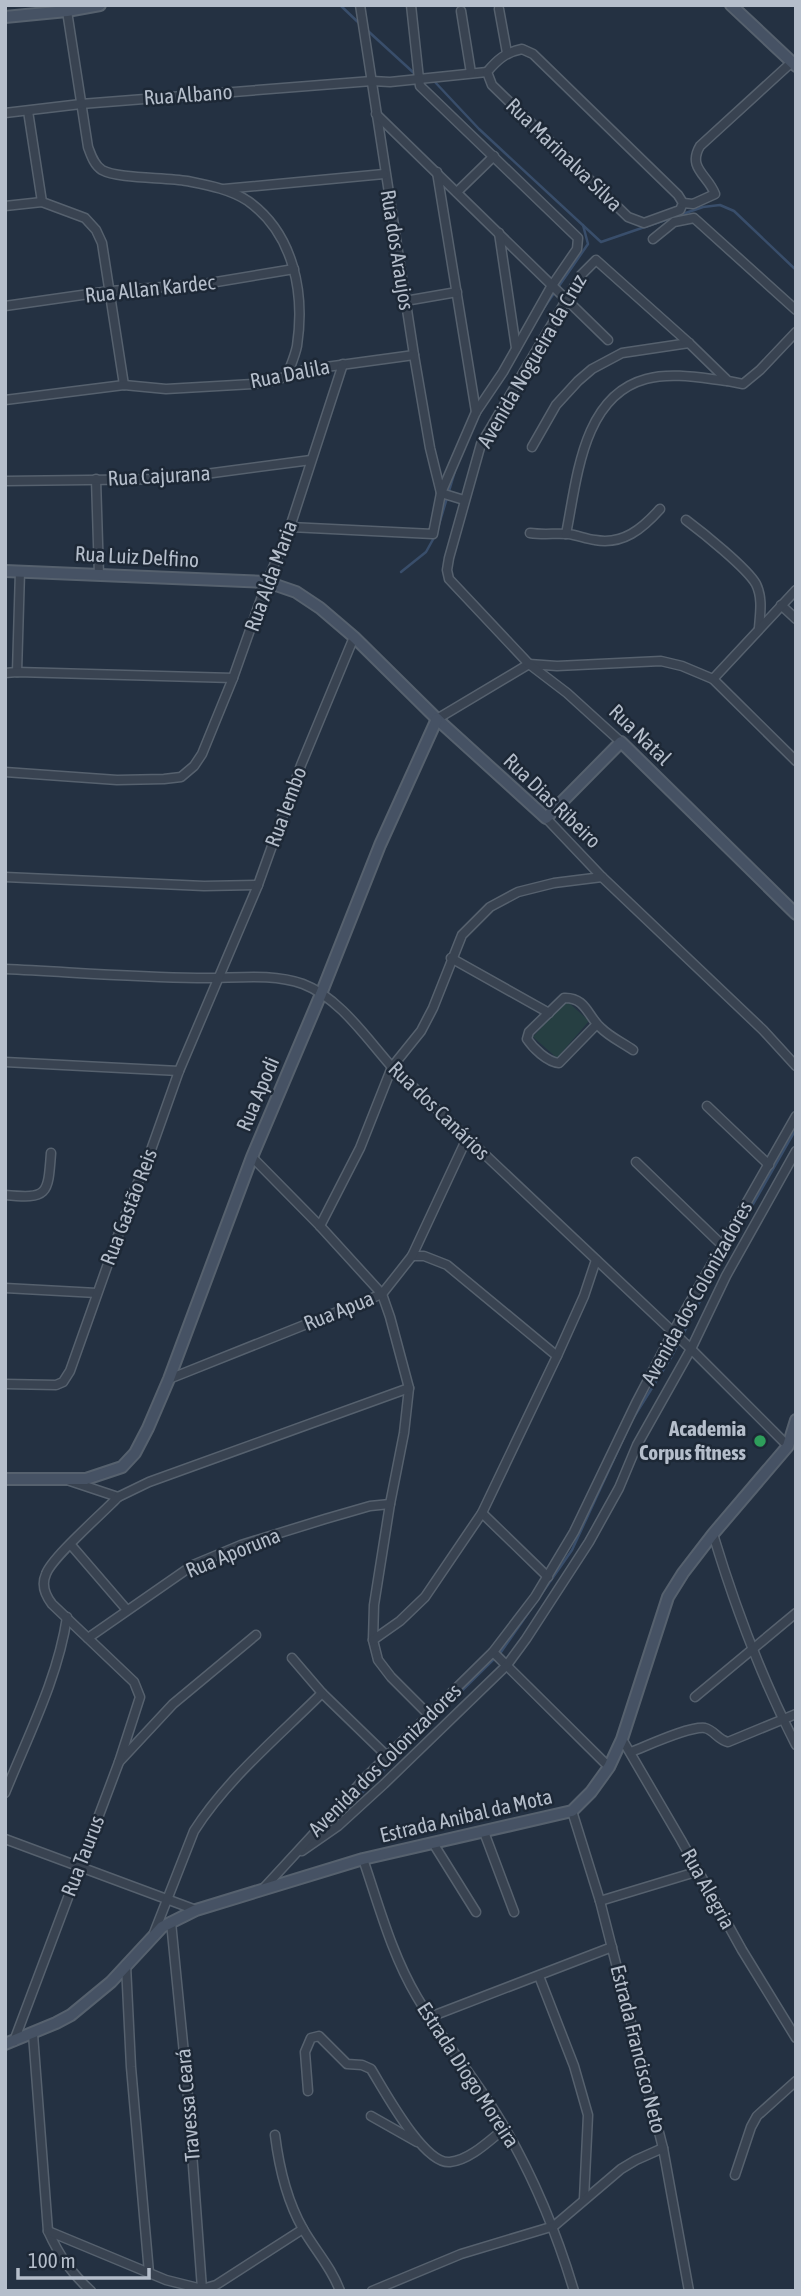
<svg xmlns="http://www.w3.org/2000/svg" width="801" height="2296" font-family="'Asap Condensed',sans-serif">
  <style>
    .green { fill: #263f42 }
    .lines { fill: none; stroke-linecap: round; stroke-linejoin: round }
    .stream { stroke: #394e6b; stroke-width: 2.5 }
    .street-casing { stroke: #56616e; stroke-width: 11 }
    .secondary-casing { stroke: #56616e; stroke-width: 14 }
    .street { stroke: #394351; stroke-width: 8 }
    .secondary { stroke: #465264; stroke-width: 10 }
    .leisure-dot { fill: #2e9e5b; stroke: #1d2836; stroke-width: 2.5 }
    .labels { text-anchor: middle; stroke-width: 5; stroke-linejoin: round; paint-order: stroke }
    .street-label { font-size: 21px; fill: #b5becb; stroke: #1d2836 }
    .poi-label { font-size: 21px; font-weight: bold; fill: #b5becb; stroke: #1d2836; text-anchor: end }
  </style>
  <rect width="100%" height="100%" fill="#243142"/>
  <polygon class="green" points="566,1000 589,1021 557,1058 533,1037"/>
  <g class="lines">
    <g class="stream">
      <polyline points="340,5 360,24"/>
      <polyline points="368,31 415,74"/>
      <polyline points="434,81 479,129 601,242 703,207 720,205 734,211 796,270"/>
      <polyline points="541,312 588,244 583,225"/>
      <polyline points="438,528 455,471"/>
      <polyline points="401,572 426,552 436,534"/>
      <polyline points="341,1815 413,1739 501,1652 572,1550 632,1420 672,1356 720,1262 796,1129"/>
    </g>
    <g class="street-casing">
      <g id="street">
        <polyline points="360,5 414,355 430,448 441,493 464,500"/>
        <polyline points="411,5 419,79 487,72"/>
        <polyline points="499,9 507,53"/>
        <path d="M67,11L88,147C91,155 94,165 102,170C118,179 166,177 187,181C207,185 230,189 248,201C294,234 305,293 297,346C295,356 290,367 287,376"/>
        <polyline points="461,11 471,73"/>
        <path d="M522,49L533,54L678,195L683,203L680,210L644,223L628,217L492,85L487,72C497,60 506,52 522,49Z"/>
        <polyline points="28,111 42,202"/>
        <polyline points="5,113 81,104 372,81 390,82 419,79 420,86 578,238 577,249 551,287 503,372 476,412 441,493 433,534 290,527"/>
        <polyline points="376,114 608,340"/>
        <polyline points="437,172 476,412"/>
        <polyline points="224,189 384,174"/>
        <polyline points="457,192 494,156"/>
        <path d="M683,203L693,204L715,194C708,175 687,168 700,146L792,62"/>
        <polyline points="5,206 42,202 85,218 96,230 102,243 124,385"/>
        <polyline points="499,233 516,348"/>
        <polyline points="653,239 674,222 694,218 796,310"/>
        <polyline points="405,301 457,292"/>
        <polyline points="5,306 110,291 204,284 294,269"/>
        <polyline points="5,400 124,385 166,389 253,384 276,380 304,370 414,355"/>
        <polyline points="532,447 556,405 578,381 592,369 622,353 689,343"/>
        <polyline points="96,479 99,575"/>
        <polyline points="5,481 168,479 311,460"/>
        <path d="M686,520C702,532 747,568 756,584C763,598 760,614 759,628"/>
        <path d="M530,533C543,535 556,533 568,534C577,535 586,539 595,540C623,545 642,529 660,509"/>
        <path d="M566,534C577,480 582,396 646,379C672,372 701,378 727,381"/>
        <polyline points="781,605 796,619"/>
        <polyline points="17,672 20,571"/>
        <polyline points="5,673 17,672 233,678"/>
        <polyline points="713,679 796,590"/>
        <polyline points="437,719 529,664 557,666 661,661 682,666 713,679 796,761"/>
        <polyline points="621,742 567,693 529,664 449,579 447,570 449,558 481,444 581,275 596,260 689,343 728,381 743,384 760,370 796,332"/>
        <polyline points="5,772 117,780 164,779 181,777 194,766 202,754 233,678 267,582 290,527 343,364"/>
        <polyline points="546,818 602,877 763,1030 796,1066"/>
        <polyline points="5,877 204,886 258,885"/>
        <polyline points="451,958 549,1013"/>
        <path d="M5,969C69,972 133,977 197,978C231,979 270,972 303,984C340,998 367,1039 392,1067L691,1349L788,1446"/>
        <path d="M597,1024L559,1063C547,1062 533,1048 527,1039L529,1032L564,998C586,997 588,1017 601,1028C610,1037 623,1043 633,1050"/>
        <polyline points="5,1062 179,1071"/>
        <polyline points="707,1106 769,1165"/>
        <polyline points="252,1157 320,1226 382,1294 390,1317 409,1388 404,1433 390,1504 374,1605 373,1640 378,1660 391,1677 429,1715"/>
        <polyline points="636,1162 723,1246"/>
        <path d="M5,1195C48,1199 48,1195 51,1153"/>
        <polyline points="320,1226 360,1148 392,1067 421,1031 433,1008 462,935 490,907 518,892 554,883 602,877"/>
        <polyline points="412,1256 424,1256 447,1265 557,1356"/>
        <polyline points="5,1288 97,1293"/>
        <polyline points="169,1379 382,1294 412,1256 467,1138"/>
        <polyline points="5,1384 56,1385 63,1382 70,1371 132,1196 146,1164 179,1071 258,885 301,765 354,637"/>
        <polyline points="70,1481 118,1497 149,1482 409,1388"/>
        <polyline points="482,1513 548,1577"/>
        <path d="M713,1534C735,1607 761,1677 796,1745"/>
        <polyline points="71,1545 127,1610"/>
        <polyline points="88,1638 193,1565 241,1545 325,1519 370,1506 390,1504"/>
        <polyline points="373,1640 400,1621 425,1597 482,1513 557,1356 584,1296 596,1260"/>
        <polyline points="493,1652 609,1767"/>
        <polyline points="292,1658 322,1693 387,1756"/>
        <polyline points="695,1697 796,1613"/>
        <polyline points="622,1739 681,1840 742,1950 796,2038"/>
        <path d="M631,1752C647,1746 689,1726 705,1728C714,1730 718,1740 728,1742L796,1714"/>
        <polyline points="119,1762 173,1704 256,1635"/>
        <path d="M5,1793C28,1736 58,1678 67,1617"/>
        <polyline points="572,1811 600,1901 663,2148 689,2291"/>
        <polyline points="484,1832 514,1912"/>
        <polyline points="5,1839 196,1910"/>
        <polyline points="433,1843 476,1912"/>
        <polyline points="302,1851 338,1826 384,1784 507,1665 526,1639 589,1542 619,1488 637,1445 691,1349 726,1276 796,1151"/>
        <path d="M363,1859C379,1906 392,1955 417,1997C444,2043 480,2083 506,2130C536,2182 557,2234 574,2291"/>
        <polyline points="262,1890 366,1777 493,1652 535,1597 574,1532 637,1401 673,1332 796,1116"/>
        <polyline points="600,1901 699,1871"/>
        <polyline points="171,1922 187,2084 202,2289"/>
        <path d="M154,1933L194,1831C227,1779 278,1737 322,1693"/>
        <polyline points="126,1965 131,2067 149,2273"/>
        <polyline points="539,1976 574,2066 588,2115 584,2199"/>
        <polyline points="430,2017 612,1947"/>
        <path d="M33,2034L48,2231C59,2255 71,2273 91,2291"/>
        <path d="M14,2041L119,1762L140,1697L134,1682L52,1604C45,1595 41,1585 46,1574C52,1557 103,1513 118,1497"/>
        <path d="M308,2091L305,2052L311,2038L319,2036L347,2064L362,2065L371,2069C384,2090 424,2165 450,2162C470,2160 490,2140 505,2128"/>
        <polyline points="371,2116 417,2142"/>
        <path d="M275,2135C279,2167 287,2201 303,2229C315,2250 332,2268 340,2291"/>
        <polyline points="735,2175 751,2127 757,2116 796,2081"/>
        <polyline points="48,2231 166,2280 202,2289 216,2285 303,2229"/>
        <polyline points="372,2291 461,2254 554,2226 621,2169 636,2160 663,2148"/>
      </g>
    </g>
    <g class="secondary-casing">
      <g id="secondary">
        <polyline points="731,5 796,66"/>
        <polyline points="5,17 67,11 100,5"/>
        <polyline points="5,571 267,582 296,592 320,608 354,637 437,719 546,818 621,742 796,914"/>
        <polyline points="5,1479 86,1479 122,1467 135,1453 148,1428 169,1379 252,1157 321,994 380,845 437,719"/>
        <polyline points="5,2044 56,2023 71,2015 111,1982 162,1927 196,1910 363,1859 572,1811 591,1792 609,1767 622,1739 668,1597 683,1573 713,1534 788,1446 796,1420"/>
      </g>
    </g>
    <use href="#street" class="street"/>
    <use href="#secondary" class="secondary"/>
  </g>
  <circle class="leisure-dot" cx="760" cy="1441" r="7"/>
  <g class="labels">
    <g class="street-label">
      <text transform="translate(188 95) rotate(-4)" y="7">Rua Albano</text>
      <text transform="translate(564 155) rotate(44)" y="7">Rua Marinalva Silva</text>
      <text transform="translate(397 250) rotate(81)" y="7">Rua dos Araujos</text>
      <text transform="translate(150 289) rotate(-6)" y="7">Rua Allan Kardec</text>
      <text transform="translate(532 361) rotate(-60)" y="7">Avenida Nogueira da Cruz</text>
      <text transform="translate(290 374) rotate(-11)" y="7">Rua Dalila</text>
      <text transform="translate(159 476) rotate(-3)" y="7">Rua Cajurana</text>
      <text transform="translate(137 557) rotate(3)" y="7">Rua Luiz Delfino</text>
      <text transform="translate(271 576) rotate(-70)" y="7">Rua Alda Maria</text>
      <text transform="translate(640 735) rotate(44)" y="7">Rua Natal</text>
      <text transform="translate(552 801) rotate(44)" y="7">Rua Dias Ribeiro</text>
      <text transform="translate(286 807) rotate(-70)" y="7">Rua Iembo</text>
      <text transform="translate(258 1094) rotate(-67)" y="7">Rua Apodi</text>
      <text transform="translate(439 1111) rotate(44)" y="7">Rua dos Canários</text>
      <text transform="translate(129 1207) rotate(-69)" y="7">Rua Gastão Reis</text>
      <text transform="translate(697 1293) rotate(-61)" y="7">Avenida dos Colonizadores</text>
      <text transform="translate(339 1311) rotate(-22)" y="7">Rua Apua</text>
      <text transform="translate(233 1553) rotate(-22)" y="7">Rua Aporuna</text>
      <text transform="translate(385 1760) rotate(-45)" y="7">Avenida dos Colonizadores</text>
      <text transform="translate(466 1816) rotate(-13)" y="7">Estrada Anibal da Mota</text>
      <text transform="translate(83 1856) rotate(-69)" y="7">Rua Taurus</text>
      <text transform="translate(708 1889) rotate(61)" y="7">Rua Alegria</text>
      <text transform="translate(638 2049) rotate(76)" y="7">Estrada Francisco Neto</text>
      <text transform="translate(468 2075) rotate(57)" y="7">Estrada Diogo Moreira</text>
      <text transform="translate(188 2105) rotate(-95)" y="7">Travessa Ceará</text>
    </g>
    <g class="poi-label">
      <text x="746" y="1436">Academia<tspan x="746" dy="24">Corpus fitness</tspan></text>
    </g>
  </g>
  <rect width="801" height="2296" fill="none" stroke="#b5becb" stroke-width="14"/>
  <path d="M18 2268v10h131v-10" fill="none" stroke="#b5becb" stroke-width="3.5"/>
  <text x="28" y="2268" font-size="21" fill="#b5becb" stroke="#1d2836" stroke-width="5" paint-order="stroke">100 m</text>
</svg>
